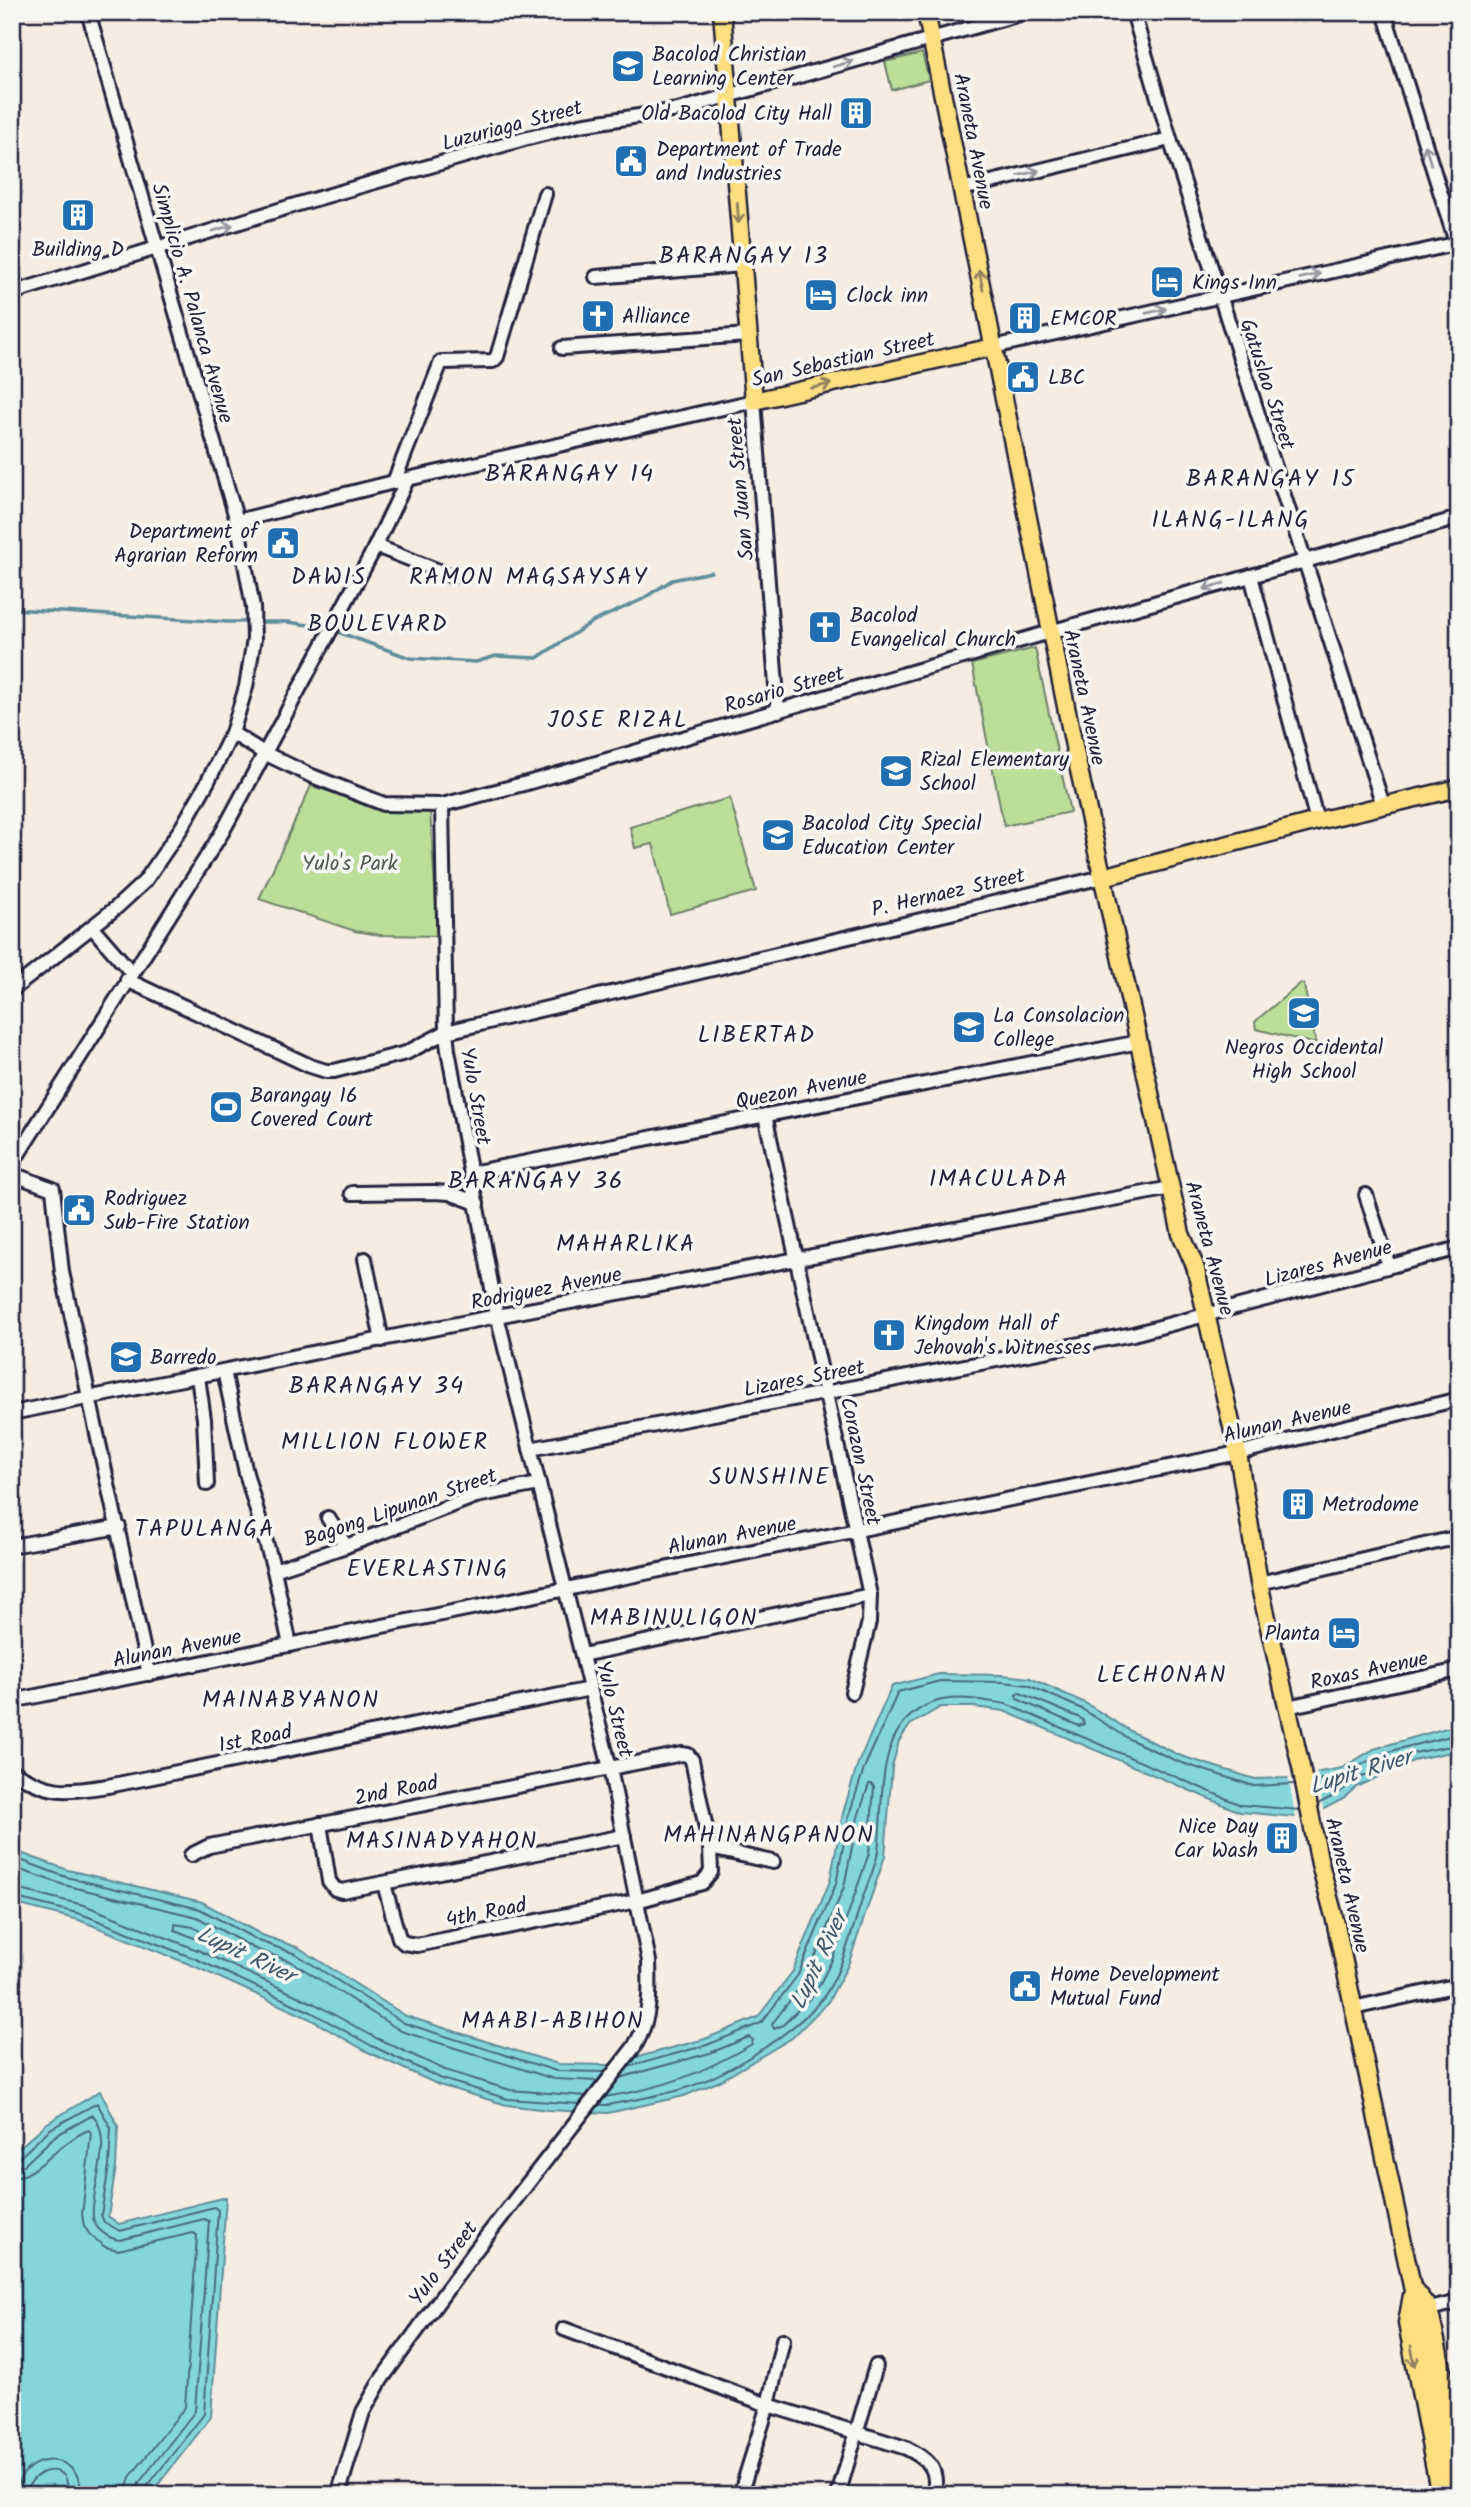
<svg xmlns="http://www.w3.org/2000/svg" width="1471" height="2507" font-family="Kalam,sans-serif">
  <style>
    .green { fill: #bbde98; stroke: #6e806a; stroke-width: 2 }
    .water { fill: #84d6db; stroke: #5d8e9b; stroke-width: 2 }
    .pier { fill: #f5ece2 }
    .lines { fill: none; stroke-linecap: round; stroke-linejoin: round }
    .shore { stroke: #496a7b; stroke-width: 2 }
    .stream { stroke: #5d8e9b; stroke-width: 3.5 }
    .minor-casing { stroke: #22223b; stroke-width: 18 }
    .major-casing { stroke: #22223b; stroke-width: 21 }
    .minor { stroke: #f6f6f2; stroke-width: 12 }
    .major { stroke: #fedf80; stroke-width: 16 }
    .oneway { stroke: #9797a0 }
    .oneway2 { stroke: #90805e }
    .labels { text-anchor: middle; stroke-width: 7; stroke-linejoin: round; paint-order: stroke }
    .poi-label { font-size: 21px; fill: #22223b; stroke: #f6f6f2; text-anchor: start }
    .street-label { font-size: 21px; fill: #22223b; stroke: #f6f6f2 }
    .park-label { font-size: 21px; fill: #505a57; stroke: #f6f6f2 }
    .neighbourhood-label { font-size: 23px; letter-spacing: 2px; fill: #22223b; stroke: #f6f6f2 }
    .water-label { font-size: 23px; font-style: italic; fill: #3f586b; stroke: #f6f6f2 }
    .quarter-label { font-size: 24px; letter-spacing: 2px; fill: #22223b; stroke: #f6f6f2 }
  </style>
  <rect width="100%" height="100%" fill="#f5ece2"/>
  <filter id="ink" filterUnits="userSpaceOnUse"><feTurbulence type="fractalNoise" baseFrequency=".0143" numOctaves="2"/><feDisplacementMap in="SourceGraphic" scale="14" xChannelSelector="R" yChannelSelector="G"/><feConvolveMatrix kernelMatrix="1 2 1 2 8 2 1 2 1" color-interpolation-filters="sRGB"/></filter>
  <g filter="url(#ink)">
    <g class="green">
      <polygon points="922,53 929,80 892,90 885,62"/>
      <polygon points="1035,648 1070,812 1004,826 972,664"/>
      <polygon points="311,786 385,807 430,810 438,936 380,935 355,931 259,899"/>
      <polygon points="730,798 756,891 670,914 653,844 635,848 630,827"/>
      <polygon points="1301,983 1304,985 1316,1044 1256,1029 1255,1022 1259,1018"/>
    </g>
    <g class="water">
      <polygon points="939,1674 1003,1675 1030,1678 1085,1703 1132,1732 1181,1756 1255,1779 1287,1778 1342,1768 1374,1749 1453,1726 1459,1727 1459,1754 1446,1753 1417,1759 1356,1787 1343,1799 1307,1818 1240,1812 1004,1711 974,1707 941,1707 910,1725 899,1741 892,1767 885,1856 848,1965 828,2002 792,2038 720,2081 684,2096 608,2113 548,2110 507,2105 439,2085 368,2052 308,2018 194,1966 79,1920 12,1903 12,1850 68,1870 202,1902 262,1935 299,1948 406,2016 558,2064 608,2065 705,2039 758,2017 793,1971 830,1881 843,1813 858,1763 892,1686"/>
      <polygon points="100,2091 118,2126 116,2167 108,2216 119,2224 226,2197 211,2417 150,2495 56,2495 52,2485 38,2495 12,2495 12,2154 46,2124"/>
    </g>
    <polygon class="pier" points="1316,1770 1324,1813 1308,1821 1296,1820 1288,1775"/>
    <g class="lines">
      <g class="shore">
        <polygon points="1020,1693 1078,1717 1083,1720 1084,1724 1079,1726 1017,1699 1016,1695"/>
        <polyline points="1313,1781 1344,1775 1377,1756 1398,1749 1459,1734"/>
        <polygon points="869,1784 872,1784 874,1787 869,1853 833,1958 815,1993 783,2025 774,2029 772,2024 806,1979 844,1887 858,1817"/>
        <polyline points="1318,1804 1339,1793 1353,1781 1414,1753 1445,1747 1459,1747"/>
        <polyline points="12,1857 66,1877 200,1909 259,1941 296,1954 404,2023 556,2071 604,2072"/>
        <polyline points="12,1867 64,1885 197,1917 255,1949 292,1962 401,2031 554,2079 598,2081"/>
        <polyline points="12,1888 84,1905 200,1951 315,2004 376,2038 445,2070 510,2090 586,2096"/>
        <polyline points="12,1897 81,1914 196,1959 311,2012 372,2046 442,2079 508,2099 579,2104"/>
        <polygon points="175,1924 193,1927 214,1939 215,1943 211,1945 175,1930"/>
        <polyline points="628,2067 707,2045 761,2023 798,1975 836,1884 849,1815 865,1766 898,1692 940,1681 1003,1682 1028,1685 1082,1709 1129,1739 1179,1762 1254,1786 1295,1784"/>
        <path d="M605,2097C664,2088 701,2074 752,2044L753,2040L749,2037L710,2053L619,2078"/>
        <path d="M599,2105H608C632,2100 657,2096 680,2090C724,2077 793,2034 822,1999C841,1975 853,1927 863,1897C868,1882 876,1866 878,1851C885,1799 872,1720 938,1701C958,1695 986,1701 1006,1704L1241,1805L1300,1810"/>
        <polyline points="12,2159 20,2157 50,2129 97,2103 111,2128 109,2166 101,2215 104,2222 120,2231 214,2207 218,2210 204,2414 146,2488 145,2495"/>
        <path d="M12,2168L24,2165L55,2136L93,2115C115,2141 90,2187 93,2217C94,2229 109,2239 120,2240L204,2219L209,2221L195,2411L139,2483L136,2495"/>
        <path d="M12,2178C37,2177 61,2140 89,2130L91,2133L82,2215L84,2226L90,2235L105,2247L118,2250L193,2233L197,2235L185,2407L130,2477L125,2495"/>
        <path d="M16,2495C17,2453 80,2445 82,2495"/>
        <path d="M26,2495C28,2476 50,2463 65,2476L71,2495"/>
      </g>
      <g class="stream">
        <polyline points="12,609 227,622 288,622 328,628"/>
        <polyline points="335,631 410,658 476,662 496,656 537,658 592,622 641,600 672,580 711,572"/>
      </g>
      <g class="minor-casing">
        <g id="minor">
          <polyline points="1133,12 1170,139 1383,805"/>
          <polyline points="1384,12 1459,252"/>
          <polyline points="962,189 1170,139"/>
          <polyline points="596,277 742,265"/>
          <polyline points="12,293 295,205 524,139 580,125 678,110 1027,12"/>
          <polyline points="993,347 1459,243"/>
          <polyline points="562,348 748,335"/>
          <polyline points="394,482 441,362 493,361 497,357 545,194"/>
          <polyline points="237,521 394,482 754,401 778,711"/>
          <polyline points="376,546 452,576"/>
          <polyline points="1251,576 1317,821"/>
          <polyline points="232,733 264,753 312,776 384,804 442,805 527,783 1050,632 1459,518"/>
          <polyline points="92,927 131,972"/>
          <polyline points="127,980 310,1066 326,1071 334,1071 406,1053 446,1032 1103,877"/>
          <polyline points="12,990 117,907 145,881 182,827 207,783 232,733 246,687 254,639 253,607 237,521 88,12"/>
          <polyline points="765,1115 870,1595 869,1622 852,1692"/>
          <polyline points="12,1164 223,831 371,555 407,480"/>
          <polyline points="471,1173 1139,1042"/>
          <polyline points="12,1174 53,1189 62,1272 149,1674"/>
          <polyline points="352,1193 434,1192 450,1193 477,1203"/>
          <polyline points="1366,1195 1389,1266"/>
          <polyline points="365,1259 382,1340"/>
          <polyline points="224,1371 246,1473 274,1570 290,1645"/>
          <polyline points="198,1377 204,1419 207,1484"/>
          <polyline points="12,1413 497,1316 1171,1188"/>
          <polyline points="530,1449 1133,1334 1459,1248"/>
          <polyline points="328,1518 346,1546"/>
          <polyline points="12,1546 119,1527"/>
          <polyline points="274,1570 346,1546 476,1496 539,1484"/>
          <polyline points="1259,1583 1459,1537"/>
          <polyline points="582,1655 870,1595"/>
          <polyline points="12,1701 1238,1453 1459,1399"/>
          <polyline points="1287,1707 1459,1670"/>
          <path d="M12,1771C51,1795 64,1792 108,1786L590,1689"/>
          <polyline points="320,1824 329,1881 335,1889 342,1891 624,1836"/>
          <polyline points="191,1855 209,1846 682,1754 688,1755 692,1760 710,1848 773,1862"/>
          <polyline points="384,1884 399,1938 404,1943 417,1945 637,1901 702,1883 711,1872 710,1848"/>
          <polyline points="1353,2008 1459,1985"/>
          <polyline points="1429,2309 1459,2302"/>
          <path d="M564,2329L768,2405L906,2448C928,2459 939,2467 934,2495"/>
          <path d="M338,2495L363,2412L381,2380L475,2251L634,2047C651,2020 650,1993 649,1961L610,1768L497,1316L448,1050L446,1032L442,805"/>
          <polyline points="740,2495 768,2405 783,2340"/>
          <polyline points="838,2495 876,2366"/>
        </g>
      </g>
      <g class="major-casing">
        <g id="major">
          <polyline points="722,12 754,401 993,347"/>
          <polyline points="926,12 1077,761 1181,1234 1195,1266 1238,1453 1259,1583 1301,1767 1320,1864 1335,1920 1456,2495"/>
          <polyline points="1103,877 1317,821 1459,788"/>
          <polyline points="1415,2291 1429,2309 1459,2445"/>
          <polyline points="1412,2295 1407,2323 1440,2495"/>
        </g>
      </g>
      <use href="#minor" class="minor"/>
      <use href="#major" class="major"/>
    </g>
    <defs><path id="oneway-shaft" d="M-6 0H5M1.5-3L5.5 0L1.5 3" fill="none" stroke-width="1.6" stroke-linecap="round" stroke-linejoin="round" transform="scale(1.75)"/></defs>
    <g class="oneway">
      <use href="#oneway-shaft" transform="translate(843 64) rotate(-16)"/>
      <use href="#oneway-shaft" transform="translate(1428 155) rotate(-107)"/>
      <use href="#oneway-shaft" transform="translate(1029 173) rotate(-13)"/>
      <use href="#oneway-shaft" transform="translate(223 228) rotate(-17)"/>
      <use href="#oneway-shaft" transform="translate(1310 276) rotate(-13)"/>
      <use href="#oneway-shaft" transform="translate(1156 311) rotate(-13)"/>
      <use href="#oneway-shaft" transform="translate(1214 586) rotate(164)"/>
    </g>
    <g class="oneway2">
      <use href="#oneway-shaft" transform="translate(738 213) rotate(86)"/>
      <use href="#oneway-shaft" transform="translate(981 280) rotate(-101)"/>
      <use href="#oneway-shaft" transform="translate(821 386) rotate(-13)"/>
      <use href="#oneway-shaft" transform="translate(1413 2356) rotate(79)"/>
    </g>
  </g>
  <defs>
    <g id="school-square" transform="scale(1.75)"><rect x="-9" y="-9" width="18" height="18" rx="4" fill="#1f6fb2" stroke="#f6f6f2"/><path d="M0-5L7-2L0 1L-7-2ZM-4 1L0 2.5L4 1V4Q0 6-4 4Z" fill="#fff"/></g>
    <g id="building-square" transform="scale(1.75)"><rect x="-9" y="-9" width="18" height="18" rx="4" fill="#1f6fb2" stroke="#f6f6f2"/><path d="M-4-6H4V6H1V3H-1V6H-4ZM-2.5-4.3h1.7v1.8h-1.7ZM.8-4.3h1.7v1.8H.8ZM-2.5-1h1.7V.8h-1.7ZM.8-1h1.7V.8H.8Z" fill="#fff"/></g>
    <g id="civic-square" transform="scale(1.75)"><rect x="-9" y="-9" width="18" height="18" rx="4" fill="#1f6fb2" stroke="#f6f6f2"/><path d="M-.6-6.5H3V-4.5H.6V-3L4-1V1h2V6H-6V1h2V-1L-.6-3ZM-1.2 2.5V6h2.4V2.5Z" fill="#fff"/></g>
    <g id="hotel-square" transform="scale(1.75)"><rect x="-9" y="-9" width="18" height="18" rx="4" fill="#1f6fb2" stroke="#f6f6f2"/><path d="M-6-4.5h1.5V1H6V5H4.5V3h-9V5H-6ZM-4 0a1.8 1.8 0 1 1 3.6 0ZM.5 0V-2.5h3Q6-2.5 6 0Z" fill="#fff"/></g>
    <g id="church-square" transform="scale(1.75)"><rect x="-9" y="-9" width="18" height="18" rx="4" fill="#1f6fb2" stroke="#f6f6f2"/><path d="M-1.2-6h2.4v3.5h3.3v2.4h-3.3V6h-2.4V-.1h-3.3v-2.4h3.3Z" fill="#fff"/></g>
    <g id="university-square" transform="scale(1.75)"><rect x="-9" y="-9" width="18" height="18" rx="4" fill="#1f6fb2" stroke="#f6f6f2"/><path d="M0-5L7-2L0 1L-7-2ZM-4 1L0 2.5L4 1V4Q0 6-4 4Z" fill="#fff"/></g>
    <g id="stadium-square" transform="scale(1.75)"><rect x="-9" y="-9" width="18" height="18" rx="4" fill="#1f6fb2" stroke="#f6f6f2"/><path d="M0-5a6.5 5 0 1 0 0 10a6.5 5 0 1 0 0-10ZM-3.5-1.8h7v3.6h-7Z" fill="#fff"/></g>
  </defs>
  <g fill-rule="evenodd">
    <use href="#school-square" x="628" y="66"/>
    <use href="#building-square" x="856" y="113"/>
    <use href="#civic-square" x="631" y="161"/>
    <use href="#building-square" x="78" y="215"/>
    <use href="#hotel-square" x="1167" y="282"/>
    <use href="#hotel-square" x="821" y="295"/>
    <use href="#church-square" x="598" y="316"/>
    <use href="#building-square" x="1025" y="318"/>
    <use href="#civic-square" x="1023" y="377"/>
    <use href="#civic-square" x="283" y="543"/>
    <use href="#church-square" x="825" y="627"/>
    <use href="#school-square" x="896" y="771"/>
    <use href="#school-square" x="778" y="835"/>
    <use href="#school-square" x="1304" y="1013"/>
    <use href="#university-square" x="969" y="1027"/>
    <use href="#stadium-square" x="226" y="1107"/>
    <use href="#civic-square" x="79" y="1210"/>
    <use href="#church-square" x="889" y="1335"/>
    <use href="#school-square" x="126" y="1357"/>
    <use href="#building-square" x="1298" y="1504"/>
    <use href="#hotel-square" x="1344" y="1633"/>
    <use href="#building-square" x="1282" y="1838"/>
    <use href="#civic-square" x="1025" y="1986"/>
  </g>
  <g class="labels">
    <g class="poi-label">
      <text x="652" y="61">Bacolod Christian<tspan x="652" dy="24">Learning Center</tspan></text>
      <text x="832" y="120" text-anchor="end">Old Bacolod City Hall</text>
      <text x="656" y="156">Department of Trade<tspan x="656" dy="24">and Industries</tspan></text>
      <text x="78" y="256" text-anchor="middle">Building D</text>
      <text x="1192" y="289">Kings Inn</text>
      <text x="846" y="302">Clock inn</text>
      <text x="622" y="323">Alliance</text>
      <text x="1050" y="325">EMCOR</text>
      <text x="1048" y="384">LBC</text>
      <text x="258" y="538" text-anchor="end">Department of<tspan x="258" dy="24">Agrarian Reform</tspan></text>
      <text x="850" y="622">Bacolod<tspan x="850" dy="24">Evangelical Church</tspan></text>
      <text x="920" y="766">Rizal Elementary<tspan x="920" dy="24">School</tspan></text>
      <text x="802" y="830">Bacolod City Special<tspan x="802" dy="24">Education Center</tspan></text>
      <text x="993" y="1022">La Consolacion<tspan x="993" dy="24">College</tspan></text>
      <text x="1304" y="1054" text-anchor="middle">Negros Occidental<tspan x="1304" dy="24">High School</tspan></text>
      <text x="250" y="1102">Barangay 16<tspan x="250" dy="24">Covered Court</tspan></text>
      <text x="104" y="1205">Rodriguez<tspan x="104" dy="24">Sub-Fire Station</tspan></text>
      <text x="914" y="1330">Kingdom Hall of<tspan x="914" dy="24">Jehovah's Witnesses</tspan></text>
      <text x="150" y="1364">Barredo</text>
      <text x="1322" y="1511">Metrodome</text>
      <text x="1320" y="1640" text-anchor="end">Planta</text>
      <text x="1258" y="1833" text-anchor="end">Nice Day<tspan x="1258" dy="24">Car Wash</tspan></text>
      <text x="1050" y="1981">Home Development<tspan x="1050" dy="24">Mutual Fund</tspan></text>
    </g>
    <g class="street-label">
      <text transform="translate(512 125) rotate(-15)" y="7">Luzuriaga Street</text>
      <text transform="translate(974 141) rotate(79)" y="7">Araneta Avenue</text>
      <text transform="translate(193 303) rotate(74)" y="7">Simplicio A. Palanca Avenue</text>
      <text transform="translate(843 359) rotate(-13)" y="7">San Sebastian Street</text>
      <text transform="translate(1268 384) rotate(72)" y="7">Gatuslao Street</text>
      <text transform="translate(740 489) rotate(-95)" y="7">San Juan Street</text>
      <text transform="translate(784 689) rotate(-16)" y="7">Rosario Street</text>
      <text transform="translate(1085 697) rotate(78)" y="7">Araneta Avenue</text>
      <text transform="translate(948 892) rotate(-13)" y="7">P. Hernaez Street</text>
      <text transform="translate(801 1089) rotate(-11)" y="7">Quezon Avenue</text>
      <text transform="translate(476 1096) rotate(80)" y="7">Yulo Street</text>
      <text transform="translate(1210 1248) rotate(75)" y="7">Araneta Avenue</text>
      <text transform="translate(1328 1263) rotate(-15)" y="7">Lizares Avenue</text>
      <text transform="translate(546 1288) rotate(-11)" y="7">Rodriguez Avenue</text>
      <text transform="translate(804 1378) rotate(-11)" y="7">Lizares Street</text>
      <text transform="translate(1287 1421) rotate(-13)" y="7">Alunan Avenue</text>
      <text transform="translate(861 1461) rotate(78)" y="7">Corazon Street</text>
      <text transform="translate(400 1507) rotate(-19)" y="7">Bagong Lipunan Street</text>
      <text transform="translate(732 1535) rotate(-11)" y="7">Alunan Avenue</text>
      <text transform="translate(177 1648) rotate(-11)" y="7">Alunan Avenue</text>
      <text transform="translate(1369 1670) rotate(-12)" y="7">Roxas Avenue</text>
      <text transform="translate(615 1709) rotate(76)" y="7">Yulo Street</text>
      <text transform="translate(255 1738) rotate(-11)" y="7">1st Road</text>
      <text transform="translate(396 1790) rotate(-11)" y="7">2nd Road</text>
      <text transform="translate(1348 1885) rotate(77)" y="7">Araneta Avenue</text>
      <text transform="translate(486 1912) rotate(-11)" y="7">4th Road</text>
      <text transform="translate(443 2263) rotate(-53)" y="7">Yulo Street</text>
    </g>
    <g class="park-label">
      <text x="350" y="870">Yulo's Park</text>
    </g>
    <g class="neighbourhood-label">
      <text x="1231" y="527">ILANG-ILANG</text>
      <text x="329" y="584">DAWIS</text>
      <text x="529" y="584">RAMON MAGSAYSAY</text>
      <text x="378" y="631">BOULEVARD</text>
      <text x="618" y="727">JOSE RIZAL</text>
      <text x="757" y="1042">LIBERTAD</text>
      <text x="999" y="1186">IMACULADA</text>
      <text x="626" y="1251">MAHARLIKA</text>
      <text x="385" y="1449">MILLION FLOWER</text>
      <text x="770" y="1484">SUNSHINE</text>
      <text x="205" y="1536">TAPULANGA</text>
      <text x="428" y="1576">EVERLASTING</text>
      <text x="674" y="1625">MABINULIGON</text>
      <text x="1162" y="1682">LECHONAN</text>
      <text x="291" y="1707">MAINABYANON</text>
      <text x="769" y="1842">MAHINANGPANON</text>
      <text x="442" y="1848">MASINADYAHON</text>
      <text x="553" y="2028">MAABI-ABIHON</text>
    </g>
    <g class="water-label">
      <text transform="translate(1360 1771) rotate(-17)" y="8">Lupit River</text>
      <text transform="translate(246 1954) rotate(25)" y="8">Lupit River</text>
      <text transform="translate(818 1960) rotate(-65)" y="8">Lupit River</text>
    </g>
    <g class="quarter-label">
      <text x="744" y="263">BARANGAY 13</text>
      <text x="570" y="481">BARANGAY 14</text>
      <text x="1271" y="486">BARANGAY 15</text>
      <text x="536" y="1188">BARANGAY 36</text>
      <text x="377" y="1393">BARANGAY 34</text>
    </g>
  </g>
  <rect width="1471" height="2507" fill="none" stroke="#f6f6f2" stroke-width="42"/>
  <rect x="21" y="21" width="1429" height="2465" fill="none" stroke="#22223b" stroke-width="2.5" filter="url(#ink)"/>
</svg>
